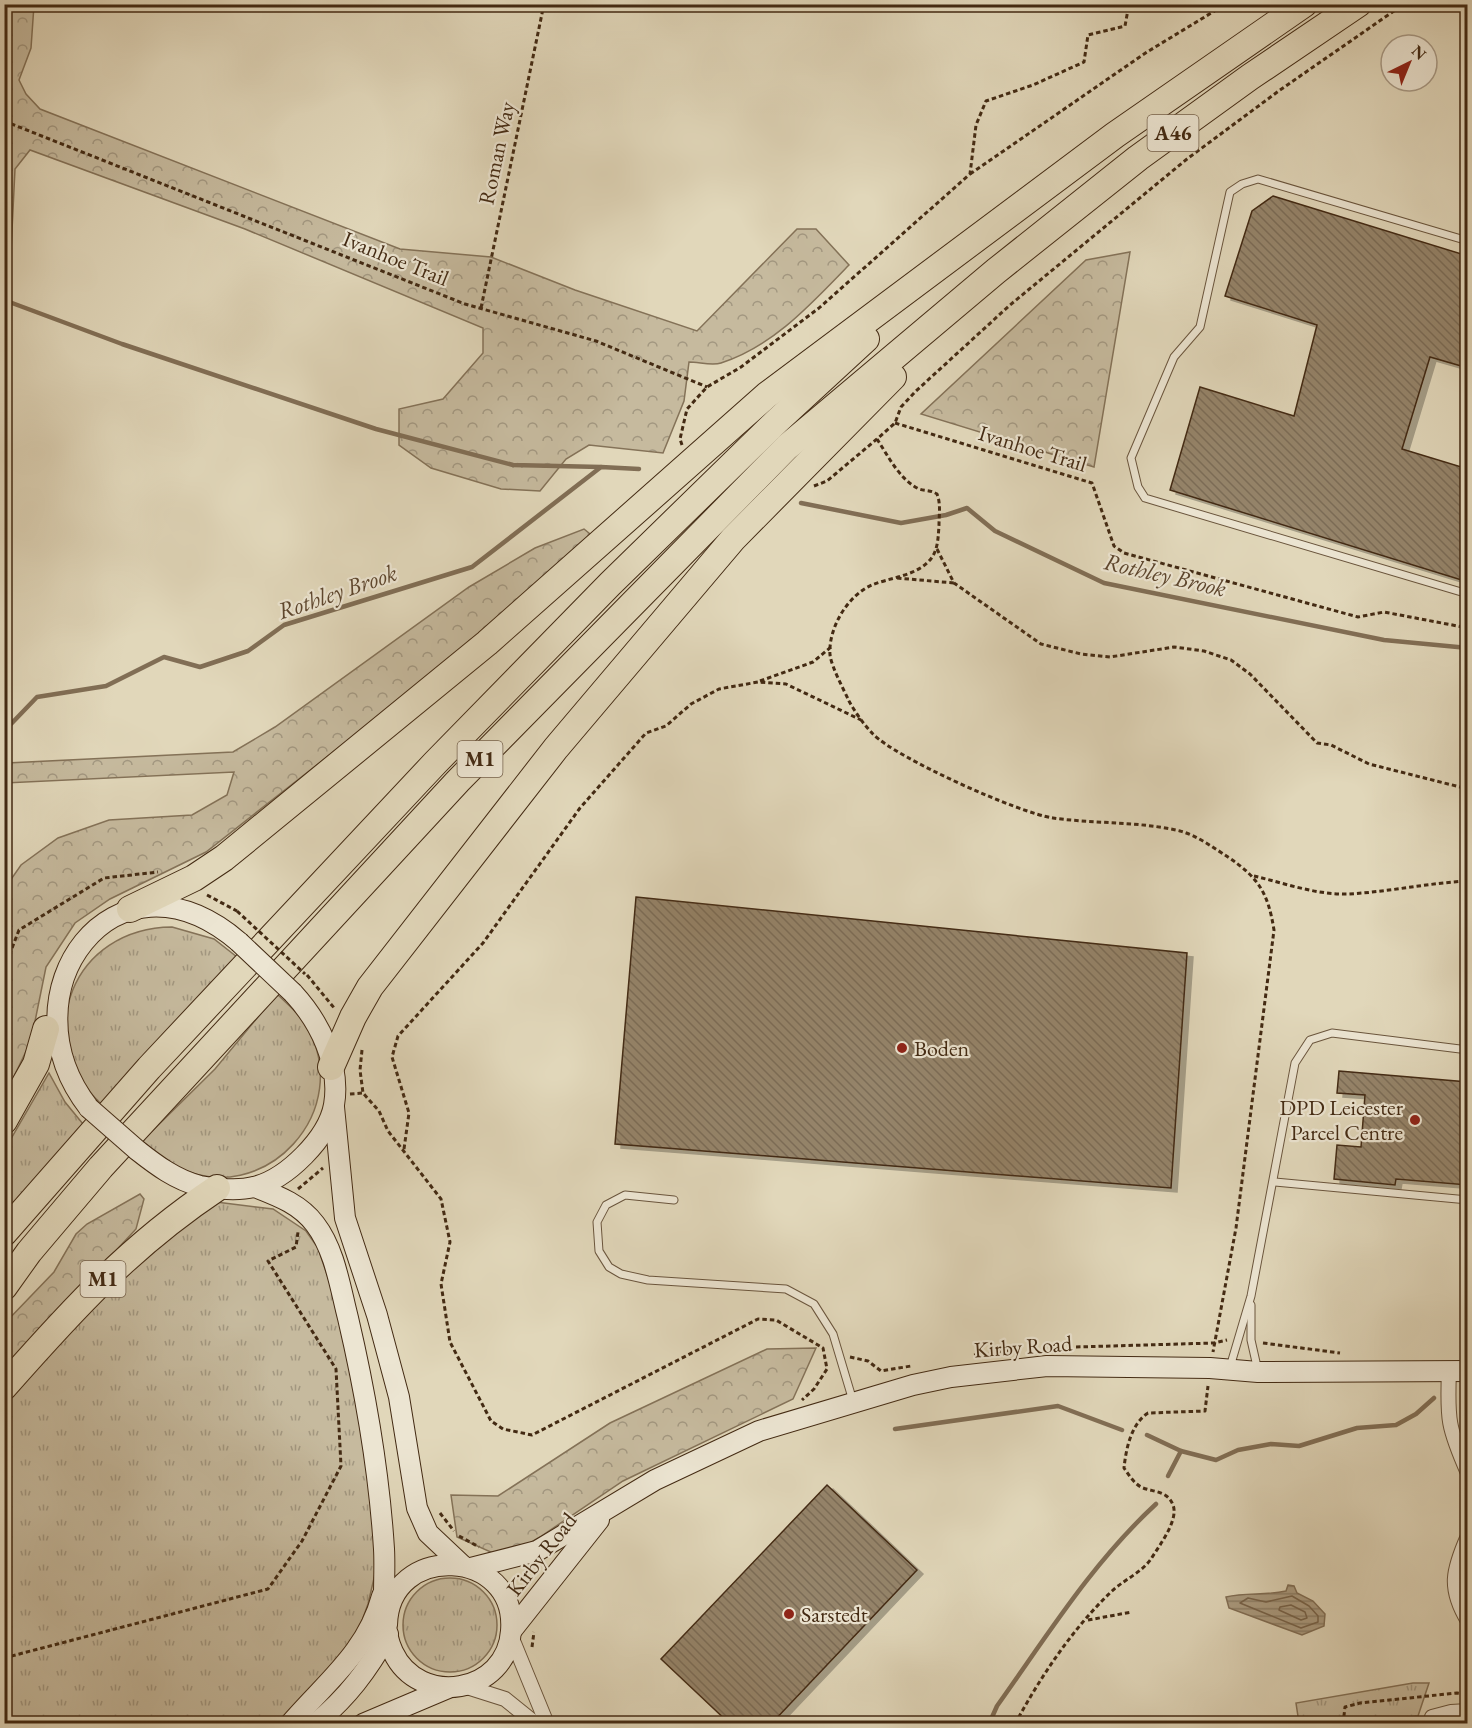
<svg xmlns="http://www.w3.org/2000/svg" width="1472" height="1728" font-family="'EB Garamond',serif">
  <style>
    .grass { fill: url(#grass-tufts); stroke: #847258; stroke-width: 1.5 }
    .forest { fill: url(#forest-crowns); stroke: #847258; stroke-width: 1.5 }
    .water { fill: url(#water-rules); stroke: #816e55; stroke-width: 1.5 }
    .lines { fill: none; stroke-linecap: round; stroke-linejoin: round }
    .shore { stroke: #77634a; stroke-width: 1.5 }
    .stream { stroke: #816e55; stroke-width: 4.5 }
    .building { fill: url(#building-back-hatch); stroke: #432a13; stroke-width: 1.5; filter: url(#shadow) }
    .lane-casing { stroke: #6a553d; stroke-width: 9 }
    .street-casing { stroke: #6a553d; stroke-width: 16 }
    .secondary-casing { stroke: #432a13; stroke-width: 22 }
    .highway-casing { stroke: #432a13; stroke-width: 28 }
    .path { stroke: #432a13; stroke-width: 3; stroke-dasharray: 4.5 3; stroke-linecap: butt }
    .lane { stroke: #ece5d2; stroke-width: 7 }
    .street { stroke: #ece5d2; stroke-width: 14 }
    .secondary { stroke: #ece5d2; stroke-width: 20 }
    .highway { stroke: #e1d7ba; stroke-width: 26 }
    .secondary-bridge-casing { stroke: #432a13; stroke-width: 22; stroke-linecap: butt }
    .path-bridge { stroke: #432a13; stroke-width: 3; stroke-dasharray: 4.5 3; stroke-linecap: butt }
    .secondary-bridge { stroke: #ece5d2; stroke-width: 20 }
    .poi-dot { fill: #8f2418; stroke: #ece5d2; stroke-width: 2 }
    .labels { text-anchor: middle; stroke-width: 4.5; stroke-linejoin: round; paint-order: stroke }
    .shield { fill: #ece5d2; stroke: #76624c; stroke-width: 1.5 }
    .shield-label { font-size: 21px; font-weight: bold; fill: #432a13 }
    .street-label { font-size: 22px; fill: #432a13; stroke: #ece5d2 }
    .poi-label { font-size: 22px; fill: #432a13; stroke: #ece5d2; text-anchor: start }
    .water-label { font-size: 24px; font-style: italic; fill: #5d462e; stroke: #ece5d2 }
  </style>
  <defs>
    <pattern id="grass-tufts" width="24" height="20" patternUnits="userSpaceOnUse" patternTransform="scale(1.5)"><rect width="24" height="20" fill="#c6ba9e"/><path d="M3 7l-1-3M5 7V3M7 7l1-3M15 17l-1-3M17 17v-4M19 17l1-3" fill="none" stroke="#a29780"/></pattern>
    <pattern id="forest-crowns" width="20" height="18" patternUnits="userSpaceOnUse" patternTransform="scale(1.5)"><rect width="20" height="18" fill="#c6ba9e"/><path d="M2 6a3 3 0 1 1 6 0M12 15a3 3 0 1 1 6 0" fill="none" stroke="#a29780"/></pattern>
    <pattern id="water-rules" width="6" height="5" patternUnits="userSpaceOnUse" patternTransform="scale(1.5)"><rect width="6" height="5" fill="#ab9c81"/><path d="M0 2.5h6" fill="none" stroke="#8d7f68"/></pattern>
    <pattern id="building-back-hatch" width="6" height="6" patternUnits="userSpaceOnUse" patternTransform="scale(1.5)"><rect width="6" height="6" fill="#95846a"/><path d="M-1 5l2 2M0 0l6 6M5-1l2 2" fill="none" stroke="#7b6c56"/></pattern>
    <filter id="shadow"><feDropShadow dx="6" dy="4" stdDeviation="0" flood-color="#0004"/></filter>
  </defs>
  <rect width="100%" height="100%" fill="#e1d7ba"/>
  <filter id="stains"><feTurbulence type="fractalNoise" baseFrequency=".00333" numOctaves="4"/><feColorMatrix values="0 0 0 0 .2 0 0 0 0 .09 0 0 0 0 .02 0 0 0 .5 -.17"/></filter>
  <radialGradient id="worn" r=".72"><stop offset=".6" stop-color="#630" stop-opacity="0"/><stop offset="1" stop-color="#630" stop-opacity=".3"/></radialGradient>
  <g class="grass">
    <path d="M172,927L214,939L237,957L101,1104C30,1035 73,928 172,927Z"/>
    <path d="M277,994C287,1004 298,1012 305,1024C358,1109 264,1212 175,1166C162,1159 152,1150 142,1141L215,1069Z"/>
    <polygon points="49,1073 65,1102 83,1124 5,1215 4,1151"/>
    <polygon points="216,1202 273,1209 306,1231 318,1248 345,1328 367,1424 379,1557 368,1604 358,1632 331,1671 277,1723 5,1723 4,1403 163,1233"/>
    <circle cx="450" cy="1625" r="47"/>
    <polygon points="1413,1683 1429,1683 1418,1716 1360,1723 1299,1723 1296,1703"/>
  </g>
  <g class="forest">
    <path d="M5,4L34,5L31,48L19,80L26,94L40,109L400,249L491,257L575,290L697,331L797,229H816L849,265C812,303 774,346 721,363C712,366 699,362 689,362L684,401L663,453L589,445L566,459L540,491L501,489L431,468L399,445V409L443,399L483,353V328L245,229L30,150L15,169L7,332L5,334Z"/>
    <polygon points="1130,252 1094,467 921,414 1086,260"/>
    <polygon points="584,529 595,538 392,706 206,852 110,899 75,923 46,967 31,1041 5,1095 5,888 21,865 58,838 109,820 192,815 227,795 234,772 5,783 7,763 233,752 275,727 469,587 535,548"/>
    <polygon points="140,1194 144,1199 136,1229 5,1370 5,1323 54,1272 76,1234 87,1224"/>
    <polygon points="816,1348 793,1399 623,1481 540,1537 504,1558 457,1537 451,1495 498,1496 610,1423 767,1349"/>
  </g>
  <path class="water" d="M1288,1585L1294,1586L1297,1593L1313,1601L1325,1614L1324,1626L1302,1635L1229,1608L1226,1597C1247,1592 1265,1596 1286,1591Z"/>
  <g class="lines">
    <g class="shore">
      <polygon points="1292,1596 1309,1606 1318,1616 1318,1622 1301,1628 1240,1603 1248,1598 1266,1602"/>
      <polygon points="1291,1605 1305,1612 1307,1618 1301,1620 1279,1610 1280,1607"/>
    </g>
    <g class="stream">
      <polyline points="4,300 122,344 376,429 513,465 601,467"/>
      <polyline points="801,503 901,523 946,515 967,508 995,531 1104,583 1384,640 1468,648"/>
      <polyline points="4,723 11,724 37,697 106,686 164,657 200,667 248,651 284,625 472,567 601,467 639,469"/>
      <polyline points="1465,1400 1468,1400"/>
      <polyline points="895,1429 1058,1406 1122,1430"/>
      <polyline points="1147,1435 1181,1451 1216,1460 1238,1450 1271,1444 1299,1446 1357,1428 1396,1425 1416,1414 1434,1398"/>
      <polyline points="1168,1476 1181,1451"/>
      <path d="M989,1724L997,1706C1047,1636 1092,1563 1156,1504"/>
    </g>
  </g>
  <g class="building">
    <polygon points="1273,196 1468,256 1468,368 1430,357 1402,449 1468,469 1468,582 1170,490 1200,387 1294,416 1317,325 1225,296 1252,211"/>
    <polygon points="636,897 1187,953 1171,1188 615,1144"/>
    <polygon points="1339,1071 1468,1082 1468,1185 1396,1179 1395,1185 1334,1179 1337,1145 1361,1147 1365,1095 1337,1093"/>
    <polygon points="827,1485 917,1570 771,1724 730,1724 661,1659"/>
  </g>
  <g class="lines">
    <g class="lane-casing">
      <g id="lane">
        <polyline points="1468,241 1258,179 1242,184 1230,192 1200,327 1174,357 1131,458 1138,487 1145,498 1468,594"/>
        <polyline points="1275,1182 1468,1200"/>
        <polyline points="674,1200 625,1195 606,1205 597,1222 599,1251 609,1267 621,1274 648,1280 786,1289 814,1304 833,1334 853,1401"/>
        <polyline points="1251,1305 1251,1340 1258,1371"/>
        <polyline points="1230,1367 1251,1296 1295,1063 1310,1040 1332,1033 1468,1050"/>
      </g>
    </g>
    <g class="street-casing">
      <g id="street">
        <path d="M1449,1371C1447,1419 1448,1428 1468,1473"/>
        <path d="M1468,1536C1453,1570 1448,1588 1468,1621"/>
        <polyline points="511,1636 547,1724"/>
        <polyline points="464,1686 505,1699 536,1724"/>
        <polyline points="1432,1717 1451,1712 1468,1711"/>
      </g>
    </g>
    <g class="secondary-casing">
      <g id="secondary">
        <polyline points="334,1107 345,1218 377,1315 399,1397 417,1508 428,1533 462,1565"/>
        <path d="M89,1108C0,994 114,835 239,942"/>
        <path d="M137,1150C156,1165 176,1180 200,1186C215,1189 239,1191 254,1187C287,1179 328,1138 334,1105C341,1064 319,1021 293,993"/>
        <path d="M255,1187C278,1196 300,1204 315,1224C335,1250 340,1287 348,1318C366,1395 379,1470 384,1549C386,1582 379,1622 393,1652C419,1708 507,1694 511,1631C518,1548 389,1541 387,1625"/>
        <polyline points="471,1568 537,1551 655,1480 759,1431 913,1385 951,1377 1047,1366 1210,1368 1258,1372 1468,1371"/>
        <polyline points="512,1630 599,1520"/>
        <path d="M290,1724C326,1682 367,1652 382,1596"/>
        <path d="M315,1724C347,1698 368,1670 388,1634"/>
        <polyline points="363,1724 448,1688"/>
      </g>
    </g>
    <g class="highway-casing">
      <g id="highway">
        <polyline points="130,909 194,878 224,858 487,643 767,395 1115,135 1304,4"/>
        <polyline points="331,1067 353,1017 370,987 556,748 733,539 893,377"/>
        <polyline points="4,1121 36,1064 46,1029"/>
        <polyline points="4,1233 149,1068 435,763 610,584 777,421 866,339"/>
        <polyline points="4,1287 29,1252 101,1167 458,781 787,447 996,271 1138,158 1250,77 1358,4"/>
        <path d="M4,1387C73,1309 130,1246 217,1188"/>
      </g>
    </g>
    <g class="path">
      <polyline points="4,121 465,304 596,341 707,387"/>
      <polyline points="970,174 1147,52 1226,4"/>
      <polyline points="481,308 544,4"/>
      <polyline points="895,423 1092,483 1114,546 1124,553 1358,617 1384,612 1468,628"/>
      <path d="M877,439C888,456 900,480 919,489C925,491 931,490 937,494C941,504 939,515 939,525C938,540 938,553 927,563C913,576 889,578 872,585C848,595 828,628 830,655C832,668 843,688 849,701C855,712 864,725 873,734C896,758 1019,813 1053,818C1095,824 1138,821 1180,831C1196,835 1214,848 1228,857C1259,878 1268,893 1274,930L1236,1228L1213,1352"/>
      <polyline points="682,445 680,439 687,409 707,387 741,367 819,308 970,174 976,125 986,101 1033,85 1084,62 1088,35 1125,26 1129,4"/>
      <polyline points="814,486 827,481 877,439 895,423 901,407 916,391 1010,305 1187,159 1280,90 1404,4"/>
      <polyline points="937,549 954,583 1041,644 1081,654 1110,657 1174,647 1204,651 1231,660 1250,674 1317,743 1331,745 1369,764 1468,789"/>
      <polyline points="897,578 954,583"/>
      <polyline points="760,681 813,662 831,647"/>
      <path d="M1254,876C1284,883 1316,895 1348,894C1388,892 1428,883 1468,881"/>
      <polyline points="207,895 237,911"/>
      <polyline points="4,969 19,930 104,878 158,872"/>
      <polyline points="307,975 335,1009"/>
      <polyline points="362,1050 360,1070 363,1093 379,1111 388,1131 441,1199 450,1242 441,1284 450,1342 491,1421 503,1429 532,1435 758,1319 776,1320 823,1348 827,1369 814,1389 802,1400"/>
      <polyline points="350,1094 363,1093"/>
      <polyline points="404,1149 409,1113 392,1057 398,1036 483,943 580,808 646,733 666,726 691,704 719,689 758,682 786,684 861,720"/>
      <polyline points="298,1189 323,1168"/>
      <polyline points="1263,1343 1340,1353"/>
      <polyline points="1076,1347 1214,1343 1227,1340"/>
      <polyline points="974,1355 1015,1350"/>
      <polyline points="850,1357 868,1361 881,1371 911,1366"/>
      <polyline points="440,1513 454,1531"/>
      <polyline points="459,1536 479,1547"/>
      <polyline points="1088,1620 1132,1612"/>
      <polyline points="532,1647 534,1632"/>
      <polyline points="4,1658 268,1589 302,1541 341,1466 336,1369 268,1261 296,1247 298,1232"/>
      <path d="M1015,1724C1041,1676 1073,1628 1112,1591C1125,1579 1141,1573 1151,1559C1159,1546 1179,1520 1173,1505C1168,1491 1154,1492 1143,1488C1134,1484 1129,1475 1124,1468C1126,1449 1131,1424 1148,1413L1205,1411L1208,1386"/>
      <polyline points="1343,1724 1345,1707 1360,1703 1457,1693 1468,1694"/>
    </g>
    <use href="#lane" class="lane"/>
    <use href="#street" class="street"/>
    <use href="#secondary" class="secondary"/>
    <use href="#highway" class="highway"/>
    <g class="secondary-bridge-casing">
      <g id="secondary-bridge">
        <polyline points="239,942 293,993"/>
        <polyline points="89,1108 137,1150"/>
      </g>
    </g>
    <polyline class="path-bridge" points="237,911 305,974"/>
    <use href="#secondary-bridge" class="secondary-bridge"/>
  </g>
  <g class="poi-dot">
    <circle cx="902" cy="1048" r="6"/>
    <circle cx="1415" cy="1120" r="6"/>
    <circle cx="789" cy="1614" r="6"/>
  </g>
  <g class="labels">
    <g class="shield">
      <rect x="1147.5" y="115" width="51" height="36" rx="4.5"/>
      <rect x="457.5" y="741" width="45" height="36" rx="4.5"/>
      <rect x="80.5" y="1261" width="45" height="36" rx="4.5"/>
    </g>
    <g class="shield-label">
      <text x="1173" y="140">A46</text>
      <text x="480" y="766">M1</text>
      <text x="103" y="1286">M1</text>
    </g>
    <g class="street-label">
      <text transform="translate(496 153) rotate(-78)" y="8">Roman Way</text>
      <text transform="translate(396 258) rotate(22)" y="8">Ivanhoe Trail</text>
      <text transform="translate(1033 448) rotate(17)" y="8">Ivanhoe Trail</text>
      <text transform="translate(1023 1346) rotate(-4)" y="8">Kirby Road</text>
      <text transform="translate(541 1554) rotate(-52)" y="8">Kirby Road</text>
    </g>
    <g class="poi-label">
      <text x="914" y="1056">Boden</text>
      <text x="1403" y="1115" text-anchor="end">DPD Leicester<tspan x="1403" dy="25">Parcel Centre</tspan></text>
      <text x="801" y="1622">Sarstedt</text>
    </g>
    <g class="water-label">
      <text transform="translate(1165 575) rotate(13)" y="8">Rothley Brook</text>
      <text transform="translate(337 592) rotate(-19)" y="8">Rothley Brook</text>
    </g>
  </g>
  <rect width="1472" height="1728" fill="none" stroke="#e1d7ba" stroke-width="24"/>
  <rect x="6" y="6" width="1460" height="1716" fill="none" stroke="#432a13" stroke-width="3"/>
  <rect x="12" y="12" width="1448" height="1704" fill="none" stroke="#432a13" stroke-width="1.5"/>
  <g transform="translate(1409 63) rotate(43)"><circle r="28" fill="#ece5d2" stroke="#a89a86" stroke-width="1.5"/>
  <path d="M0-4.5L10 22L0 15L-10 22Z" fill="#8f2418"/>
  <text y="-9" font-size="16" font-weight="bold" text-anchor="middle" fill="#432a13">N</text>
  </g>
  <rect width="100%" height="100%" filter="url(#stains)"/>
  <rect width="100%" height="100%" fill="url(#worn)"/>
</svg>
